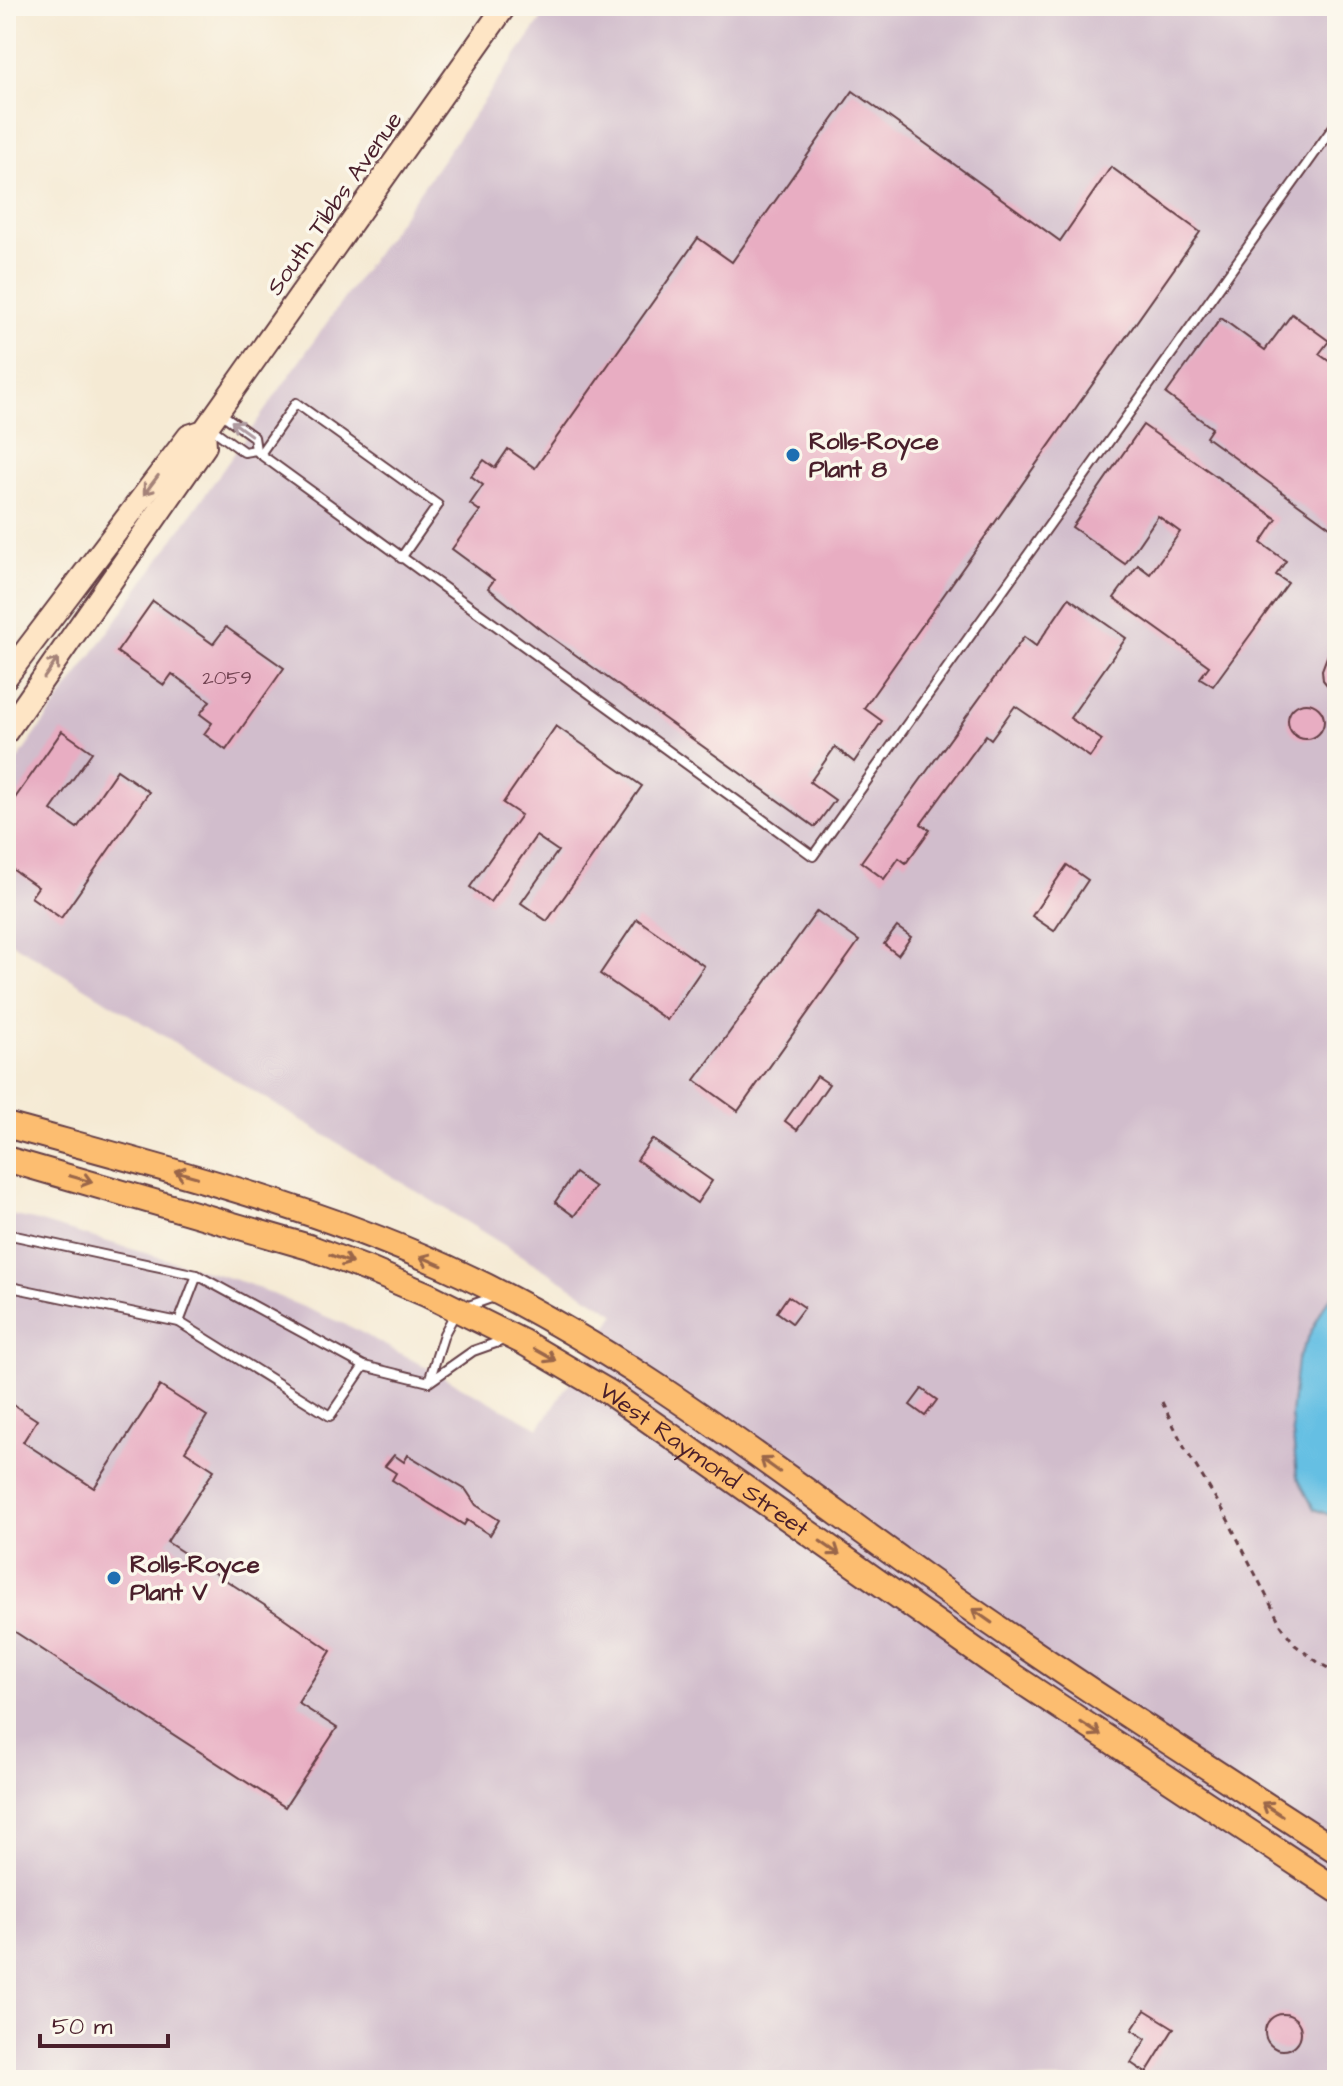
<svg xmlns="http://www.w3.org/2000/svg" width="1343" height="2086" font-family="'Architects Daughter',sans-serif">
  <style>
    .industrial { fill: #d1bdcc }
    .water { fill: #65bfe3; stroke: #586f87; stroke-width: 2 }
    .building { fill: #e8adc2 }
    .lines { fill: none; stroke-linecap: round; stroke-linejoin: round }
    .service-casing { stroke: #643d44; stroke-width: 12 }
    .secondary-casing { stroke: #643d44; stroke-width: 26 }
    .primary-casing { stroke: #643d44; stroke-width: 28 }
    .path { stroke: #643d44; stroke-width: 3; stroke-dasharray: 6 6; stroke-linecap: butt }
    .service { stroke: #fff; stroke-width: 8 }
    .secondary { stroke: #fee5c5; stroke-width: 22 }
    .primary { stroke: #fcbd6f; stroke-width: 24 }
    .oneway { stroke: #ae9aa0 }
    .oneway2 { stroke: #a48278 }
    .oneway3 { stroke: #9a664a }
    .poi-dot { fill: #1f6fb2; stroke: #fbf7ec; stroke-width: 3 }
    .labels { text-anchor: middle; stroke-width: 7; stroke-linejoin: round; paint-order: stroke }
    .number-label { font-size: 20px; fill: #724251 }
    .street-label { font-size: 24px; fill: #4a1f2b; stroke: #fbf7ec }
    .poi-label { font-size: 24px; font-weight: bold; fill: #4a1f2b; stroke: #fbf7ec; text-anchor: start }
  </style>
  <rect width="100%" height="100%" fill="#fbf7ec"/>
  <filter id="ink" filterUnits="userSpaceOnUse"><feTurbulence type="fractalNoise" baseFrequency=".0125" numOctaves="2"/><feDisplacementMap in="SourceGraphic" scale="16" xChannelSelector="R" yChannelSelector="G"/><feConvolveMatrix kernelMatrix="1 2 1 2 8 2 1 2 1" color-interpolation-filters="sRGB"/></filter>
  <filter id="wash" filterUnits="userSpaceOnUse"><feTurbulence type="fractalNoise" baseFrequency=".006" numOctaves="4" result="noise"/><feDisplacementMap in="SourceGraphic" scale="32" xChannelSelector="R" yChannelSelector="G"/><feGaussianBlur stdDeviation="1.8" result="paint"/><feColorMatrix in="noise" values="0 0 0 0 0 0 0 0 0 0 0 0 0 0 0 0 0 1.4 0 .05"/><feComposite in="paint" operator="in"/></filter>
  <g filter="url(#wash)">
    <rect width="100%" height="100%" fill="#f5ead4"/>
    <polygon class="industrial" points="551,6 1337,6 1337,2080 6,2080 6,1214 34,1220 246,1283 351,1327 539,1428 616,1314 6,939 6,776"/>
    <polygon class="water" points="1337,1289 1337,1518 1314,1509 1297,1477 1291,1415 1297,1360 1324,1306"/>
    <g id="blocks">
      <g class="building">
        <polygon points="853,91 1060,241 1111,167 1200,232 864,708 882,721 854,762 835,747 810,782 835,800 815,827 541,630 488,588 494,580 452,549 480,511 470,504 483,485 471,476 484,460 495,468 508,449 535,468 698,238 732,262"/>
        <polygon points="1292,314 1329,341 1319,354 1337,367 1337,532 1206,437 1212,428 1166,394 1221,318 1265,350"/>
        <polygon points="1143,425 1277,519 1261,543 1286,561 1276,575 1288,583 1213,686 1200,678 1209,666 1114,598 1138,565 1150,574 1180,532 1158,516 1125,564 1072,527"/>
        <polygon points="1069,598 1126,638 1070,718 1102,740 1090,757 1015,706 991,739 986,735 921,824 930,830 906,863 899,858 884,879 861,862 1024,637 1036,646"/>
        <polygon points="153,601 213,644 226,627 284,668 226,750 204,734 212,723 200,714 210,701 172,674 164,685 117,652"/>
        <polygon points="1336,633 1337,634 1337,697 1323,680 1322,670"/>
        <circle cx="1306" cy="721" r="18"/>
        <polygon points="556,726 642,786 547,921 521,903 558,851 536,836 490,902 470,887 521,815 503,803"/>
        <polygon points="62,731 92,752 51,810 77,828 117,770 149,792 61,918 31,897 38,887 6,865 6,811"/>
        <polygon points="1067,865 1088,880 1054,931 1032,916"/>
        <polygon points="817,911 859,941 738,1111 695,1080"/>
        <polygon points="637,919 704,966 667,1020 600,974"/>
        <polygon points="897,927 911,937 898,955 884,944"/>
        <polygon points="817,1076 829,1084 797,1130 785,1121"/>
        <polygon points="652,1139 712,1181 697,1203 637,1160"/>
        <polygon points="575,1173 595,1187 574,1216 555,1202"/>
        <polygon points="788,1296 804,1307 792,1323 777,1312"/>
        <polygon points="160,1386 207,1416 185,1451 214,1470 167,1542 278,1614 331,1651 298,1703 337,1728 285,1807 6,1626 6,1400 37,1420 23,1442 94,1488"/>
        <polygon points="922,1389 937,1400 925,1416 910,1405"/>
        <polygon points="394,1455 404,1462 408,1455 466,1490 476,1505 499,1520 490,1535 467,1520 464,1525 392,1480 396,1473 385,1466"/>
        <polygon points="1145,2010 1174,2028 1146,2073 1131,2063 1146,2039 1132,2030"/>
        <circle cx="1283" cy="2032" r="18"/>
      </g>
    </g>
  </g>
  <g filter="url(#ink)">
    <use href="#blocks" fill-opacity="0" stroke="#643d44" stroke-width="2"/>
    <g class="lines">
      <g class="service-casing">
        <g id="service">
          <polyline points="219,412 254,437 256,450 260,454 813,856 1337,122"/>
          <polyline points="208,426 244,452 256,450"/>
          <polyline points="260,454 296,403 438,505 401,558"/>
          <polyline points="6,1234 197,1275 364,1366 429,1382 473,1351 504,1340"/>
          <polyline points="6,1286 179,1322 330,1416 364,1366"/>
          <polyline points="179,1322 197,1275"/>
          <polyline points="429,1381 444,1334 457,1310 497,1296"/>
        </g>
      </g>
      <g class="secondary-casing">
        <g id="secondary">
          <polyline points="6,677 189,436 204,431 505,6"/>
          <polyline points="6,732 205,446 204,431"/>
        </g>
      </g>
      <g class="primary-casing">
        <g id="primary">
          <path d="M6,1125C154,1166 304,1203 444,1266C617,1344 768,1464 921,1574C1057,1671 1197,1760 1337,1851"/>
          <path id="s1" d="M6,1159L309,1247L372,1271L428,1295L523,1342L610,1393L992,1662L1337,1890"/>
        </g>
      </g>
      <polyline class="path" points="1162,1402 1184,1447 1224,1512 1281,1625 1295,1645 1319,1663 1337,1673"/>
      <use href="#service" class="service"/>
      <use href="#secondary" class="secondary"/>
      <use href="#primary" class="primary"/>
    </g>
    <defs><path id="oneway-shaft" d="M-6 0H5M1.5-3L5.5 0L1.5 3" fill="none" stroke-width="1.6" stroke-linecap="round" stroke-linejoin="round" transform="scale(2)"/></defs>
    <use class="oneway" href="#oneway-shaft" transform="translate(241 428) rotate(-144)"/>
    <g class="oneway2">
      <use href="#oneway-shaft" transform="translate(151 485) rotate(127)"/>
      <use href="#oneway-shaft" transform="translate(51 668) rotate(-55)"/>
    </g>
    <g class="oneway3">
      <use href="#oneway-shaft" transform="translate(186 1174) rotate(-164)"/>
      <use href="#oneway-shaft" transform="translate(81 1179) rotate(16)"/>
      <use href="#oneway-shaft" transform="translate(341 1259) rotate(21)"/>
      <use href="#oneway-shaft" transform="translate(431 1261) rotate(-157)"/>
      <use href="#oneway-shaft" transform="translate(545 1355) rotate(29)"/>
      <use href="#oneway-shaft" transform="translate(770 1465) rotate(-144)"/>
      <use href="#oneway-shaft" transform="translate(830 1548) rotate(35)"/>
      <use href="#oneway-shaft" transform="translate(982 1616) rotate(-145)"/>
      <use href="#oneway-shaft" transform="translate(1091 1729) rotate(33)"/>
      <use href="#oneway-shaft" transform="translate(1272 1809) rotate(-147)"/>
    </g>
  </g>
  <g class="poi-dot">
    <circle cx="793" cy="455" r="8"/>
    <circle cx="114" cy="1578" r="8"/>
  </g>
  <g class="labels">
    <g class="number-label">
      <text x="227" y="684">2059</text>
    </g>
    <g class="street-label">
      <text transform="translate(334 203) rotate(-55)" y="8">South Tibbs Avenue</text>
      <text dy="8" stroke="none"><textPath href="#s1" startOffset="766">West Raymond Street</textPath></text>
    </g>
    <g class="poi-label">
      <text x="809" y="449">Rolls-Royce<tspan x="809" dy="28">Plant 8</tspan></text>
      <text x="130" y="1572">Rolls-Royce<tspan x="130" dy="28">Plant V</tspan></text>
    </g>
  </g>
  <rect width="1343" height="2086" fill="none" stroke="#fbf7ec" stroke-width="32"/>
  <path d="M40 2034v12h128v-12" fill="none" stroke="#4a1f2b" stroke-width="4"/>
  <text x="52" y="2034" font-size="24" fill="#4a1f2b" stroke="#fbf7ec" stroke-width="6" paint-order="stroke">50 m</text>
</svg>
